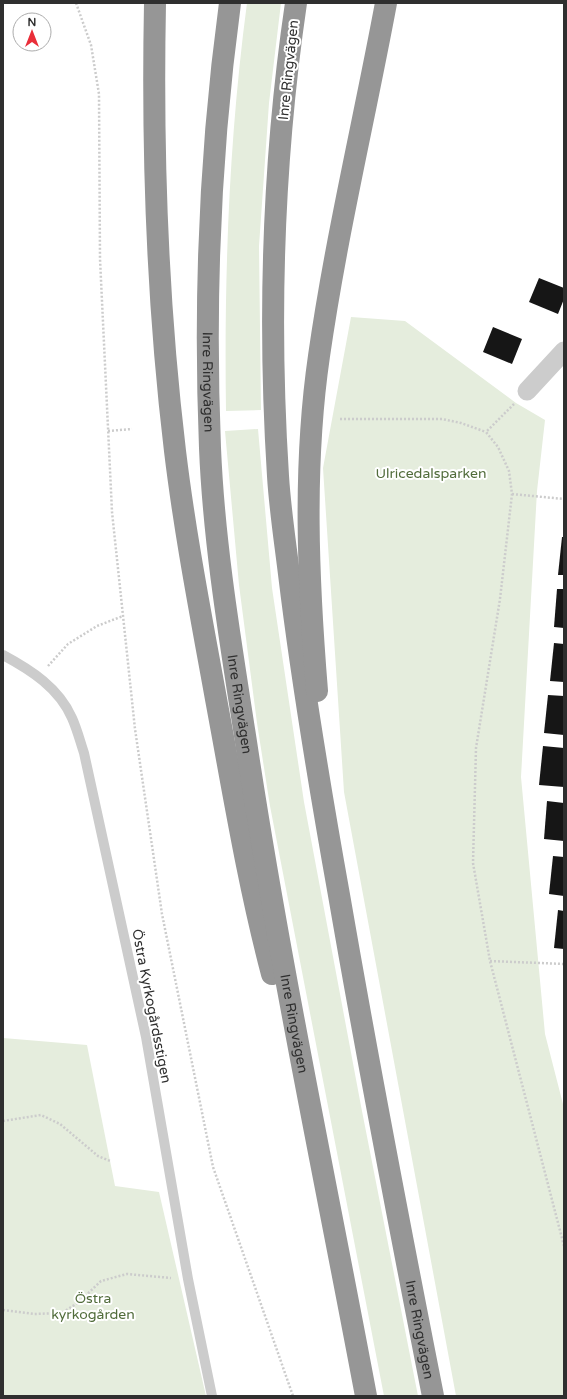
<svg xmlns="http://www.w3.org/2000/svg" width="567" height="1399" font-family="'Varela Round',sans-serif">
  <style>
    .green { fill: #e5eddd }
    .building { fill: #161616 }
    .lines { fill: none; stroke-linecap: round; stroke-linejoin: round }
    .path { stroke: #ccc; stroke-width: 2.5; stroke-dasharray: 2 2; stroke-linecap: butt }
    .service { stroke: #ccc; stroke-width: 10 }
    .minor { stroke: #ccc; stroke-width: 19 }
    .motorway { stroke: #969696; stroke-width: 22 }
    .labels { text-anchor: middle; stroke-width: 4; stroke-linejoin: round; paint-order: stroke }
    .street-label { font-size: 14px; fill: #2f2f2f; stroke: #fff }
    .park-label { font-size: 14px; fill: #516c3b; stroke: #fff }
  </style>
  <rect width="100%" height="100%" fill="#fff"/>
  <g class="green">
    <path d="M247,3H281L269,103L259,246L261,410L226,411C224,275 229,139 247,3Z"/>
    <polygon points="351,317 405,321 516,403 545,420 537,491 521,777 545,1034 564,1108 564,1396 456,1396 344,792 323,468"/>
    <polygon points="258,429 272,588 304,802 361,1106 418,1396 384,1396 270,806 257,723 239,585 225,431"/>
    <polygon points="3,1038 87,1045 115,1186 159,1192 206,1396 3,1396"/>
  </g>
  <g class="building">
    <polygon points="539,278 564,288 564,299 558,314 529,302"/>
    <polygon points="493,327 522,339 512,364 483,352"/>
    <polygon points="562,537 564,537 564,575 558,575"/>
    <polygon points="557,589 564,589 564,628 554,627"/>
    <polygon points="554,643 564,644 564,682 550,681"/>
    <polygon points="548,695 564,696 564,735 544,733"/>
    <polygon points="543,746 564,748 564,787 539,785"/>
    <polygon points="547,801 564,803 564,841 544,839"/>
    <polygon points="553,856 564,857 564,896 549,894"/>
    <polygon points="558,910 564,911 564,949 554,948"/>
  </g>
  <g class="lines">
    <g class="path">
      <polyline points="76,3 91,45 99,94 100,259 112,512 135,729 162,914 213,1167 293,1396"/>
      <polyline points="514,404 486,432 498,447 509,471 512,494 500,599 476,748 473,863 490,961 564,1246"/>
      <polyline points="340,419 442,419 461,423 486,432"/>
      <polyline points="108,431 132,429"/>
      <polyline points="512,494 564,499"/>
      <polyline points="48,666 68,644 97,626 123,616"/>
      <polyline points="490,961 564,964"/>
      <polyline points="3,1121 41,1115 60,1124 98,1156 110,1161"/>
      <polyline points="3,1310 34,1314 62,1313 79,1302 101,1281 127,1274 171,1278"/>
    </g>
    <path class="service" d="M3,655C31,670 59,688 72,718C77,729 80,741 84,753L146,1037L188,1279L212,1396"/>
    <polyline class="minor" points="527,391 564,351"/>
    <g class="motorway">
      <path d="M155,3C152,153 157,301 175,451C185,534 201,616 216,699C233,790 248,883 272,974"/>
      <path id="s1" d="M230,3C210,150 204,299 210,448C214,546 231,645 246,742C279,961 325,1178 366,1396"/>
      <path id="s2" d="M296,3C273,159 268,318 278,476C280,509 285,541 289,574C302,682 320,789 339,895C368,1063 400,1229 433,1396"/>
      <path d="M317,691C308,580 303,466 319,356C336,237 364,121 386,3"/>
    </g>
  </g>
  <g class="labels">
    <g class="street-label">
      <text transform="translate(288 70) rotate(-84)" y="5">Inre Ringvägen</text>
      <text dy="5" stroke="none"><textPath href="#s1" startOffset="380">Inre Ringvägen</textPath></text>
      <text dy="5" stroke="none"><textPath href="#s1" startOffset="704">Inre Ringvägen</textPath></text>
      <text transform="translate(152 1006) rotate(79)" y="5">Östra Kyrkogårdsstigen</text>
      <text dy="5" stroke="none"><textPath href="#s1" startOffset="1028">Inre Ringvägen</textPath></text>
      <text dy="5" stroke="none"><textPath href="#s2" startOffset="1340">Inre Ringvägen</textPath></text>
    </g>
    <g class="park-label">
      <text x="431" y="478">Ulricedalsparken</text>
      <text x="93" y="1303">Östra<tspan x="93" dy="16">kyrkogården</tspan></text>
    </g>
  </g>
  <rect width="567" height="1399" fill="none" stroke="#2f2f2f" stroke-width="8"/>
  <g transform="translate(32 32)"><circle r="19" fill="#ffffff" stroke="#acacac"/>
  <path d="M0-3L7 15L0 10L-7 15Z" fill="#e92e39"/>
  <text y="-6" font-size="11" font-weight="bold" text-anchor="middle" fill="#2f2f2f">N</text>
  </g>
</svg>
